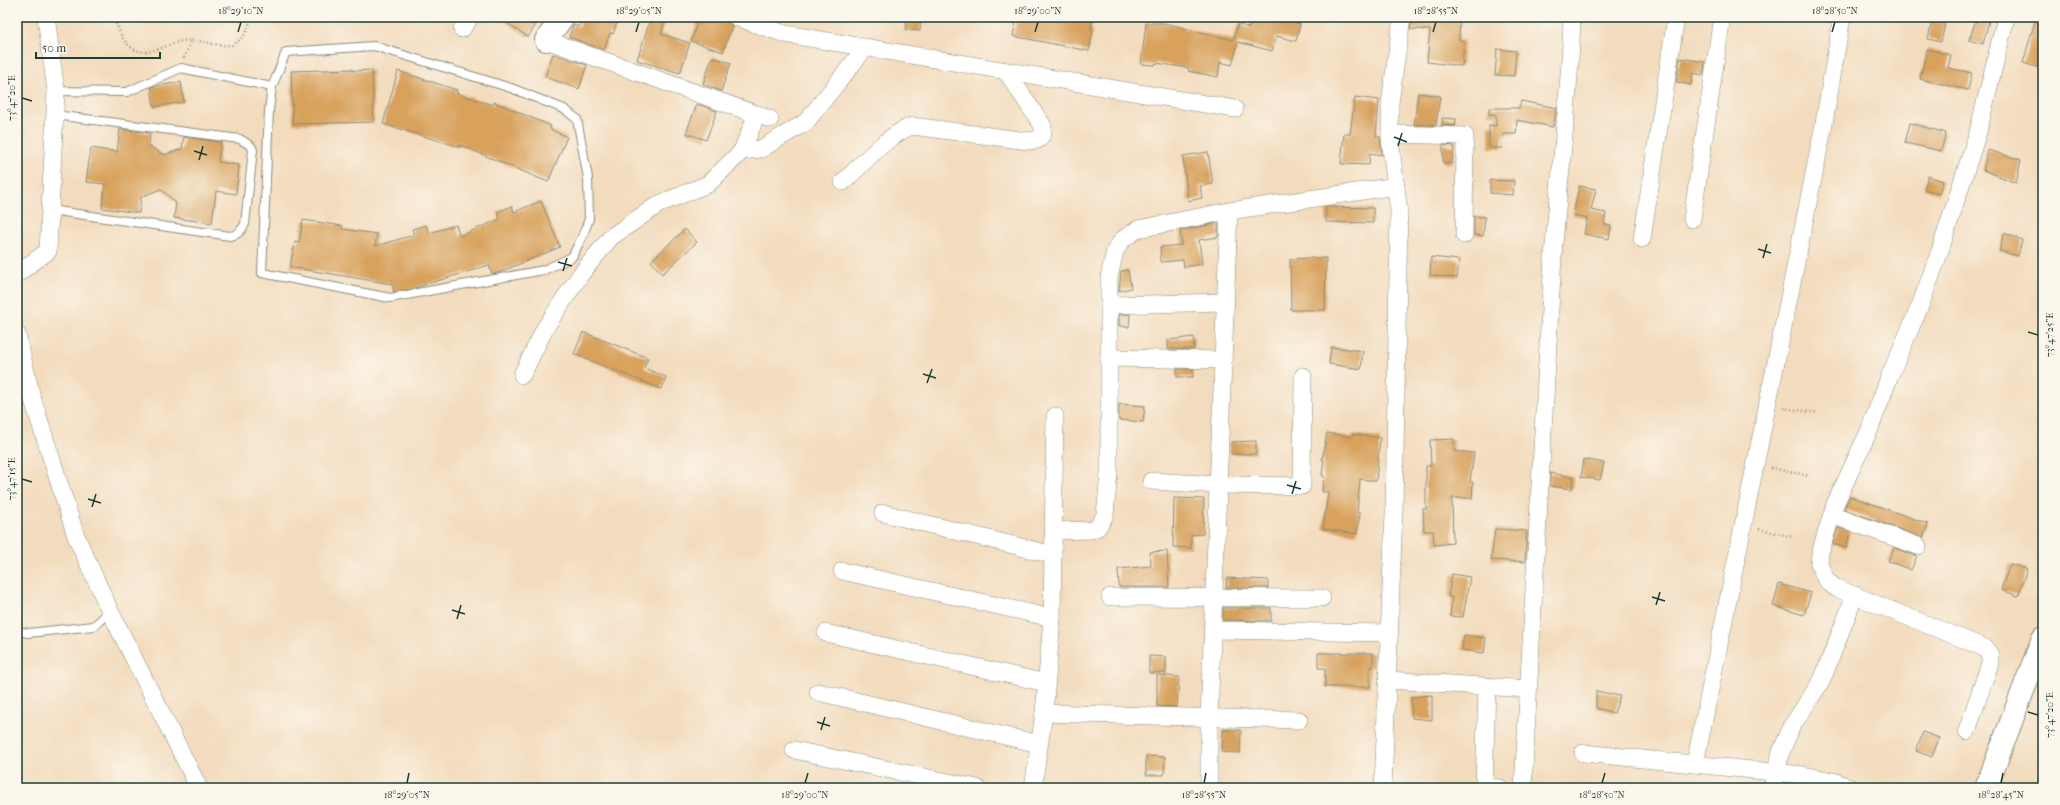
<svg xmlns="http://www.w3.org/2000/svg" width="2060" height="805" font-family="'IM FELL French Canon',serif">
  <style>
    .building { fill: #d8a15c }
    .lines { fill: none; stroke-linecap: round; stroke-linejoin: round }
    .lane-casing { stroke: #898c79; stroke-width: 10 }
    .street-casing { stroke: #898c79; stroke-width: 18 }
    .secondary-casing { stroke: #898c79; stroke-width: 24 }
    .path { stroke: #898c79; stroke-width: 2.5; stroke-dasharray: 1 3; stroke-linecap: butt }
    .lane { stroke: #fff; stroke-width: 8 }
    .street { stroke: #fff; stroke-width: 17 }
    .secondary { stroke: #fff; stroke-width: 22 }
    .ticks { fill: none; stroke: #1f3d34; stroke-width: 1.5 }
    .neatline { fill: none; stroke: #1f3d34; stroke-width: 1.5 }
    .ticks-label { font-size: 10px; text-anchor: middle; fill: #1f3d34 }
  </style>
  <rect width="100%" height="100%" fill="#fbf7ec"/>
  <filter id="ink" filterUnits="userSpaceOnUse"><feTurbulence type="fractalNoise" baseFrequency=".025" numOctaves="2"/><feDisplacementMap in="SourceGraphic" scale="8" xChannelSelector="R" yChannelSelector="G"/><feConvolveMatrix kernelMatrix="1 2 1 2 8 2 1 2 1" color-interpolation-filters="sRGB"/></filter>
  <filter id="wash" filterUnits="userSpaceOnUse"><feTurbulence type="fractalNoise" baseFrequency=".012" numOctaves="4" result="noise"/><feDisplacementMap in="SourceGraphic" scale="16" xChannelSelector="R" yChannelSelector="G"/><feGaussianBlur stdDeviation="0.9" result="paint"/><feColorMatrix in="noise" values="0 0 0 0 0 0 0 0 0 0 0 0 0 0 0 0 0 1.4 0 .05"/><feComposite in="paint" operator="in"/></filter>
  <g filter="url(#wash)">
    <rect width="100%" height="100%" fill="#f3dcbe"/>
    <g id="blocks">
      <g class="building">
        <polygon points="498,17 541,17 528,37"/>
        <polygon points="582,17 619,17 613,34 610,33 604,50 569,37 573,25 579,27"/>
        <polygon points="651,17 666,17 661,34 690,43 680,73 637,60"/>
        <polygon points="699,17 716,17 727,21 732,26 723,52 691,41"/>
        <polygon points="907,17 921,17 920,31 906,30"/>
        <polygon points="1017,17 1044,20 1044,17 1093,17 1091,29 1093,30 1089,51 1013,36"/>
        <polygon points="1253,17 1270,17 1300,24 1296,41 1276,36 1272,51 1238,42 1232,65 1220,62 1218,77 1188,71 1189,68 1156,63 1155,65 1141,64 1146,23 1164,23 1233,40 1238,24 1249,28"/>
        <polygon points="1412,17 1460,19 1459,40 1464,41 1462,66 1427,62 1430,30 1410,29"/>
        <polygon points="1977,17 1990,17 1983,44 1969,40"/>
        <polygon points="2036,17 2043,17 2043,69 2023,63"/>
        <polygon points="1932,21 1945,24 1941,42 1928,39"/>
        <polygon points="1497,49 1516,51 1514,76 1495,75"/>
        <polygon points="1927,49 1951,55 1948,68 1972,73 1968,90 1920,79"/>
        <polygon points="553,54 587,65 579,89 545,77"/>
        <polygon points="712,57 731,63 721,91 703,84"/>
        <polygon points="1680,58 1705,62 1703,75 1693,73 1691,85 1676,82"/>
        <polygon points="353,69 353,71 372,70 374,122 293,124 291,71"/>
        <polygon points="398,71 457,90 456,93 493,105 494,102 551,126 550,129 567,137 548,182 460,145 460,147 383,124"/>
        <polygon points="181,82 184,102 154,107 151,87"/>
        <polygon points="1418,93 1440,96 1436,125 1414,125"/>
        <polygon points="1355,97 1379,100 1376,136 1380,137 1382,155 1370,153 1369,165 1341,164 1344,134 1350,134"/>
        <polygon points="1521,101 1557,108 1553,127 1517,120 1516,134 1503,134 1502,148 1489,148 1489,125 1496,126 1496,115 1489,114 1489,108 1519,108"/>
        <polygon points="697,104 717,111 706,140 686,133"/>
        <polygon points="1442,118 1456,119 1455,126 1442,125"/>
        <polygon points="1910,123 1946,133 1941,151 1905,143"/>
        <polygon points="120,129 150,133 149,146 164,155 182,149 184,137 221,142 218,162 239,165 236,194 216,191 212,223 174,218 176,203 161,189 141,197 139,213 102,208 105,184 86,182 91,148 117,152"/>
        <polygon points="1443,145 1454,146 1452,163 1443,163"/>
        <polygon points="1988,150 2021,160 2016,183 1983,170"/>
        <polygon points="1208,152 1213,184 1200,186 1202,198 1188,201 1183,156"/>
        <polygon points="1928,176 1943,181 1939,194 1924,189"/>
        <polygon points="1490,180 1514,181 1513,195 1490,193"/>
        <polygon points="1579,186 1596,189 1591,210 1606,213 1604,224 1611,226 1609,239 1584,234 1587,218 1573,215"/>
        <polygon points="541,201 560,247 498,273 492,274 489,265 411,289 394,292 392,284 290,267 295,242 299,243 303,220 343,226 342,229 377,234 375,246 414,235 412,229 426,225 429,233 456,225 460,236 500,219 497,212 512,206 514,212"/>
        <polygon points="1326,207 1373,208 1373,223 1326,222"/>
        <polygon points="1474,216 1485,217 1483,236 1474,235"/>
        <polygon points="1218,223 1218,237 1199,240 1202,264 1184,267 1183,260 1161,262 1160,247 1182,245 1180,231"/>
        <polygon points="685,229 697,242 662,274 651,261"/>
        <polygon points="2004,233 2022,240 2018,256 1999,251"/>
        <polygon points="1431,257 1459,260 1457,278 1430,275"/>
        <polygon points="1310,258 1326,258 1325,310 1291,310 1290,259"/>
        <polygon points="1128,270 1131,288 1119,291 1121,271"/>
        <polygon points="1130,314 1129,327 1119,326 1119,315"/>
        <polygon points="583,332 648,358 644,368 666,377 661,389 574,354"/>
        <polygon points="1194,337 1194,349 1168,349 1168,340"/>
        <polygon points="1331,347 1363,351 1361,369 1329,364"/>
        <rect x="1177" y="369" width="16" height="8"/>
        <polygon points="1119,404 1145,406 1143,422 1119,420"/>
        <polygon points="1327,433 1352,437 1353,434 1380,438 1376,481 1360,479 1357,513 1360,513 1357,534 1323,529 1328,492 1322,492 1324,476 1322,475 1324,460 1322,460"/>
        <polygon points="1454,439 1454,451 1474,453 1470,482 1473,482 1472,498 1452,498 1453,543 1434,545 1433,531 1424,531 1423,509 1426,509 1426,466 1431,466 1430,440"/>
        <polygon points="1256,441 1256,454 1231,454 1231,442"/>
        <polygon points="1584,459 1604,463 1600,480 1581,477"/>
        <polygon points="1550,473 1574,477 1572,489 1550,486"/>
        <polygon points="1850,496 1928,524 1923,538 1844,509"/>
        <polygon points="1174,498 1204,499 1203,534 1191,535 1191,548 1173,547"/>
        <polygon points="1838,528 1850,532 1846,548 1833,544"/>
        <polygon points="1495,529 1527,531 1525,562 1491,560"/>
        <polygon points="1894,548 1917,556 1911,570 1888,561"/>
        <polygon points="1167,551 1169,587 1119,587 1118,569 1151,566 1150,552"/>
        <polygon points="2010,564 2027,569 2018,596 2001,590"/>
        <polygon points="1452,574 1470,577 1463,617 1450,616 1452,597 1448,597"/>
        <polygon points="1227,578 1268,580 1268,588 1226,588"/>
        <polygon points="1779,584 1811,593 1804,615 1773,606"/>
        <polygon points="1223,608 1271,608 1271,621 1223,620"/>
        <polygon points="1464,635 1486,638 1484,653 1462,650"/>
        <polygon points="1318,653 1373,653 1373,667 1370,667 1370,687 1325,687 1325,668 1318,668"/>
        <polygon points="1149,656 1166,657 1166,673 1149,673"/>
        <polygon points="1157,675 1179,677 1177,707 1157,706"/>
        <polygon points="1596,691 1620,696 1614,713 1596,708"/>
        <polygon points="1432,695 1432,720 1412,718 1411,697"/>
        <polygon points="1223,730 1241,730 1240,753 1222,752"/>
        <polygon points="1923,732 1939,738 1932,757 1916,751"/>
        <polygon points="1146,756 1165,757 1164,775 1146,775"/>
      </g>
    </g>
  </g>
  <g filter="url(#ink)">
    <use href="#blocks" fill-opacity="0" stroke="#898c79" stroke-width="1"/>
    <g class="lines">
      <g class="lane-casing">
        <g id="lane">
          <polygon points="374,46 511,88 564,109 577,119 588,178 589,219 583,235 572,257 544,270 390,298 262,273 269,110 272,87 286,52"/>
          <polyline points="56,91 127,92 181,68 272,87"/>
          <path d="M50,210L230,236C238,235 241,231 245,224L253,150L251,146L240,139L55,115"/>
          <polyline points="17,631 28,633 94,626 110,611"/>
        </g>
      </g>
      <g class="street-casing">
        <g id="street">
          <polyline points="736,17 785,34 1235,109"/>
          <polyline points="462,29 470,17"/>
          <polyline points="546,40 770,119"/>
          <polyline points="1390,134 1465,136 1464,235"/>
          <polyline points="742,151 761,149 806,122 866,47"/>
          <path d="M843,182C863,164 887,135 912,126L1028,141L1038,140L1043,133V126L1006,71"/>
          <polyline points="1692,219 1722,17"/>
          <polyline points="1642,239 1676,17"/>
          <polyline points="17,274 48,251 56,91 46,17"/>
          <polyline points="1109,305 1226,302"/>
          <polyline points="17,334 31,394 76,536 110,611 199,788"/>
          <polyline points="1109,358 1223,360"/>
          <polyline points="522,375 545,328 581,274 611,237 659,204 708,184 742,151 757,114"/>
          <polyline points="1151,481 1219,485 1302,486 1303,376"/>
          <polyline points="883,513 1053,555"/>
          <polyline points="1832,515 1918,546"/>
          <polyline points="1054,531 1092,530 1098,527 1105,515 1109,473 1109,277 1115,251 1122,240 1138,229 1229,211 1396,186"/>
          <polyline points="842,571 1052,618"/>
          <polyline points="1110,597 1322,598"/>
          <polyline points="1213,630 1390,633"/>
          <polyline points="826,633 1046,683"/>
          <polyline points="1388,680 1528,689"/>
          <polyline points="1487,686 1484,787 1500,788"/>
          <polyline points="818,692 1039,744"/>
          <polyline points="1044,713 1299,720"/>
          <polyline points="1967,731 1990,663 1990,655 1985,648 1836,588 1828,582 1823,574 1819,564 1820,553 1835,504 1869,431 1890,375 1920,306 1940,251 1978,132 2006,17"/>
          <polyline points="794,750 977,788"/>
          <polyline points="1583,753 1803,775 1833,781 1851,788"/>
          <polyline points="1695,764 1823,129 1842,17"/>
          <polyline points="1033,788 1044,713 1052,618 1055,416"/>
          <polyline points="1209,788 1209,718 1229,211"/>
          <polyline points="1383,788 1394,513 1399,212 1390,140 1390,103 1402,17"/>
          <path d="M1523,788C1533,611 1542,434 1553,257C1559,177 1570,97 1572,17"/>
          <polyline points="1772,788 1781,752 1792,726 1822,680 1855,595"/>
        </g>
      </g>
      <g class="secondary-casing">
        <g id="secondary">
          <polyline points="546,40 563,17"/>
          <polyline points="1986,788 2043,638"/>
        </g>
      </g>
      <g class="path">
        <path d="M111,17C118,24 119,34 125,41C142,63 162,45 182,41C199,38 215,47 232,45C243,39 250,30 250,17"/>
        <polyline points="184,58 191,41"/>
        <polyline points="1783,408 1818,413"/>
        <polyline points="1771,468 1810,476"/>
        <polyline points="1759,529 1793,537"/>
      </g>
      <use href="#lane" class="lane"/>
      <use href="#street" class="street"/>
      <use href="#secondary" class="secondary"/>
    </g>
  </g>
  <path class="ticks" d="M238,32L241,22M636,32L639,22M1035,32L1038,22M1433,32L1436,22M1832,32L1835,22M22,98L32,101M1394,137L1407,142M1398,146L1402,133M194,151L207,155M199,160L203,146M1758,249L1771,253M1763,258L1767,244M558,262L572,266M563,271L567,258M2028,332L2038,335M923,374L936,378M927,383L932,369M22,479L32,482M1287,485L1301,489M1292,494L1296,481M88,499L101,503M92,507L96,494M1652,597L1665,601M1656,605L1660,592M452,610L465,614M457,619L461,605M2028,712L2038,715M817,722L830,726M821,730L825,717M407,783L409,773M805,783L808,773M1204,783L1206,773M1602,783L1605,773M2001,783L2003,773"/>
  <rect width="2060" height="805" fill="none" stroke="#fbf7ec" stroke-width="44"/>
  <path d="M36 52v6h124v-6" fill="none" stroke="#1f3d34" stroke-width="2"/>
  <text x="42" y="52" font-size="12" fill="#1f3d34" stroke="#fbf7ec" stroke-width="3" paint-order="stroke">50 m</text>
  <rect x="22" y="22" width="2016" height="761" class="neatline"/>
  <g class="ticks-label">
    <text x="241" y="14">18°29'10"N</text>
    <text x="639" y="14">18°29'05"N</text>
    <text x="1038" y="14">18°29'00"N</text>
    <text x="1436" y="14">18°28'55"N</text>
    <text x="1835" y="14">18°28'50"N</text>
    <text transform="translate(11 98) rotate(-90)" y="4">73°47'20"E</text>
    <text transform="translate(2049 335) rotate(-90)" y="4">73°47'25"E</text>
    <text transform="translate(11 479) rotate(-90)" y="4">73°47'15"E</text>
    <text transform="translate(2049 715) rotate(-90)" y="4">73°47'20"E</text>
    <text x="407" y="798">18°29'05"N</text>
    <text x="805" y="798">18°29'00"N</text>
    <text x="1204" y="798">18°28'55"N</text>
    <text x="1602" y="798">18°28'50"N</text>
    <text x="2001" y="798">18°28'45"N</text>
  </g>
</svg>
